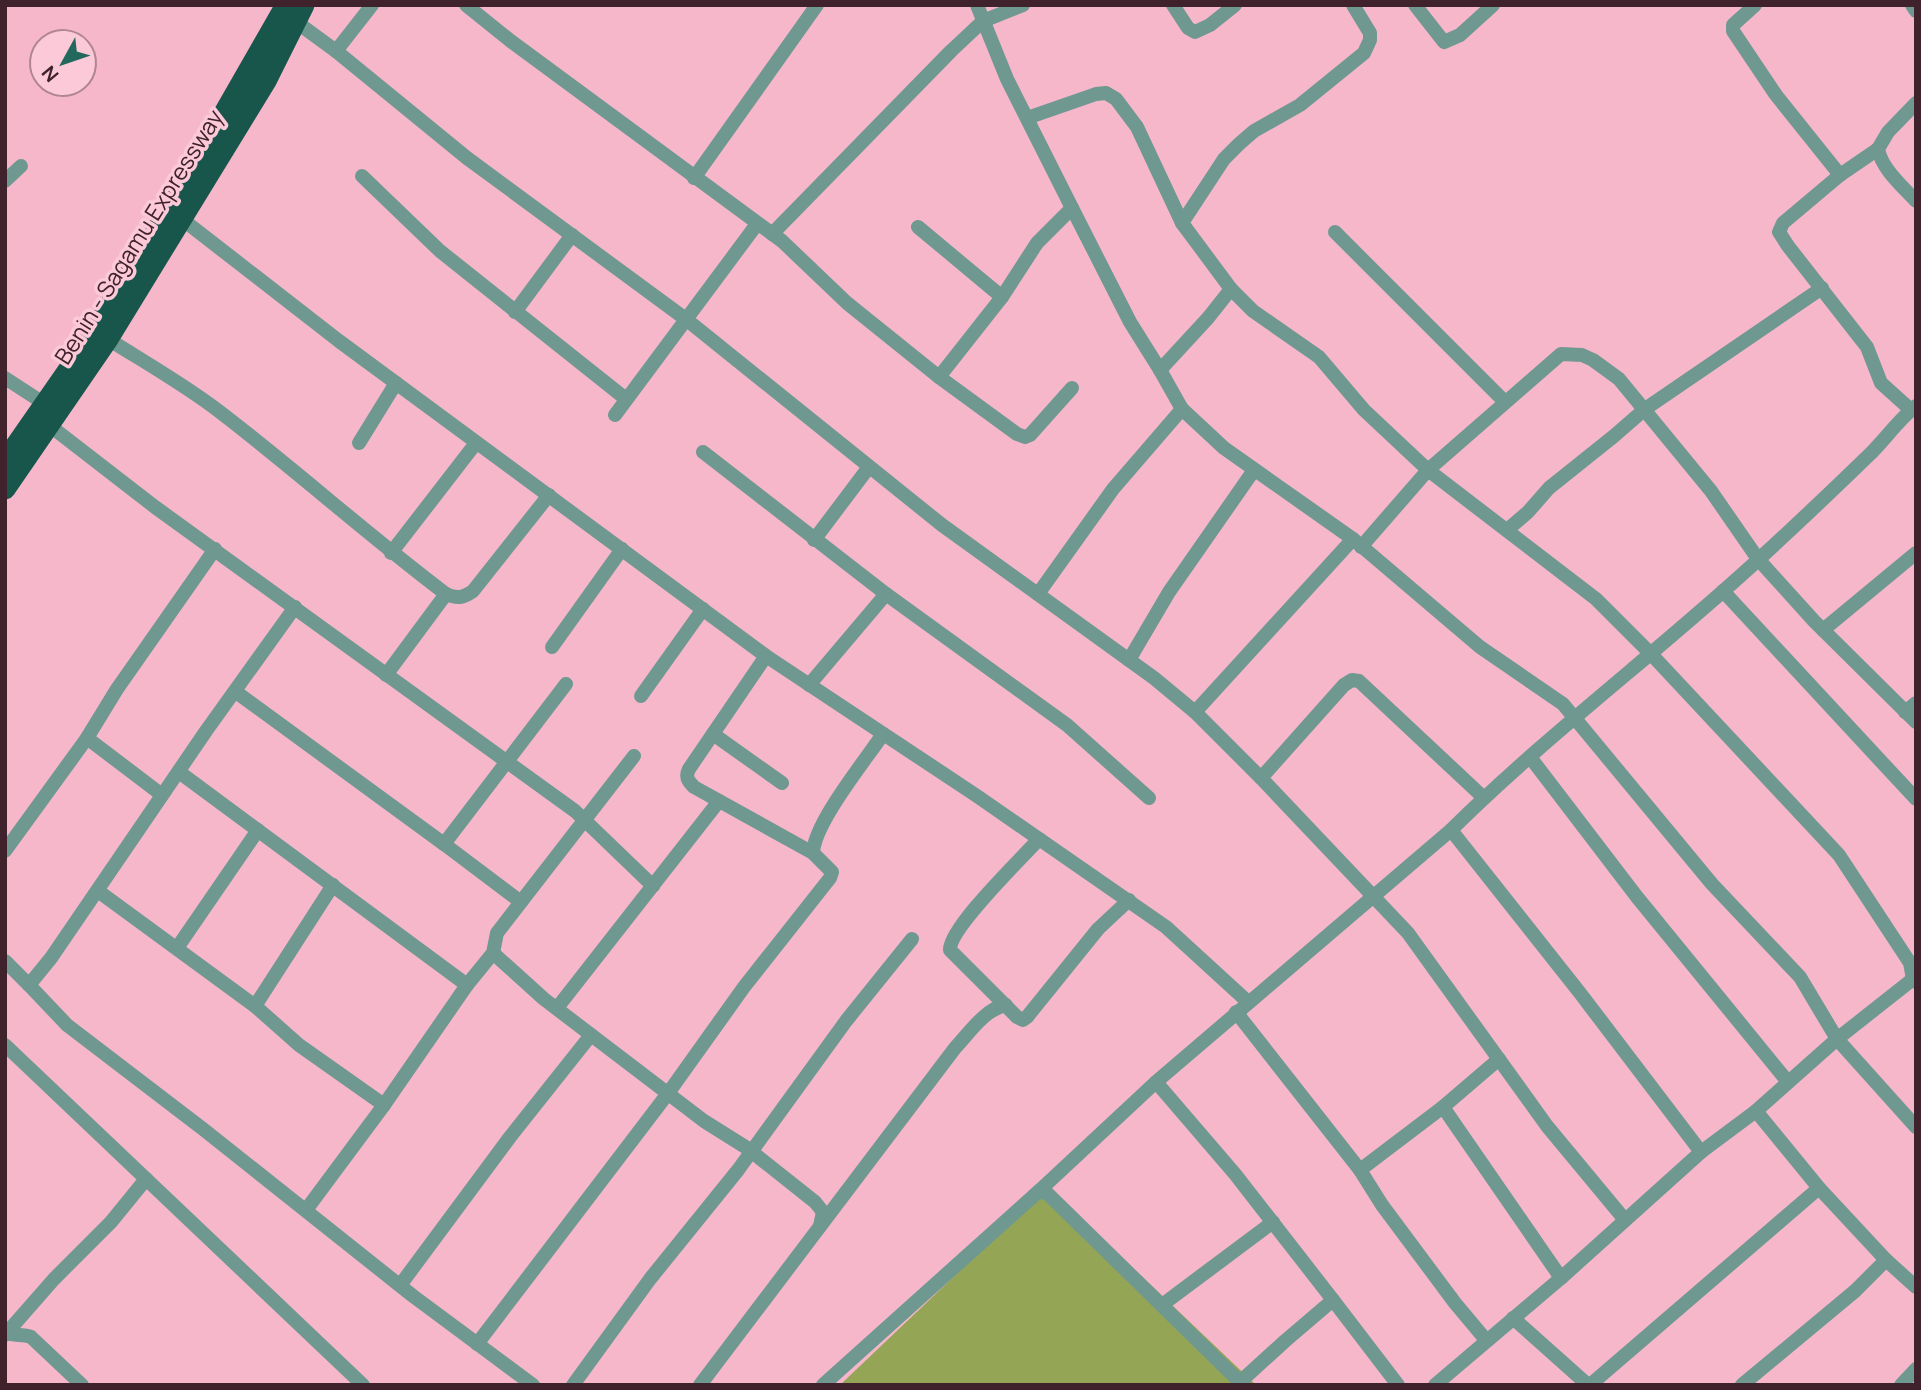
<svg xmlns="http://www.w3.org/2000/svg" width="1921" height="1390" font-family="Manrope,sans-serif">
  <style>
    .forest { fill: #94a555 }
    .lines { fill: none; stroke-linecap: round; stroke-linejoin: round }
    .minor { stroke: #6f9990; stroke-width: 14 }
    .highway { stroke: #18564c; stroke-width: 21 }
    .labels { text-anchor: middle; stroke-width: 7; stroke-linejoin: round; paint-order: stroke }
    .street-label { font-size: 23px; fill: #40222c; stroke: #fbc9d7 }
  </style>
  <rect width="100%" height="100%" fill="#f7b7ca"/>
  <polygon class="forest" points="1048,1187 1256,1385 840,1385"/>
  <g class="lines">
    <g class="minor">
      <polyline points="466,5 512,42 782,241 847,303 939,377 1017,434 1025,437 1030,435 1072,388"/>
      <polyline points="977,5 1007,79 1072,208 1130,322 1160,370 1182,409 1224,448 1353,539 1480,647 1563,704 1712,884 1800,977 1837,1039 1916,1127"/>
      <polyline points="1173,5 1188,28 1195,32 1210,25 1235,5"/>
      <polyline points="1415,5 1444,42 1460,35 1493,5"/>
      <polyline points="1755,5 1733,25 1733,31 1776,95 1840,175"/>
      <polyline points="1912,5 1916,11"/>
      <polyline points="295,21 336,51 372,5"/>
      <polyline points="336,51 467,158 687,320 942,525 1154,678 1195,712 1261,778 1408,933 1547,1126 1625,1220"/>
      <path d="M1916,103L1888,132L1878,149C1882,169 1902,186 1916,201"/>
      <polyline points="1027,118 1096,94 1106,93 1116,99 1137,127 1182,223 1231,289 1253,311 1319,357 1364,410 1428,470 1596,599 1652,655 1839,855 1910,963 1913,979"/>
      <polyline points="1878,149 1840,175 1783,223 1779,232 1788,246 1867,347 1881,383 1911,410"/>
      <polyline points="362,176 440,251 626,399"/>
      <polyline points="694,178 817,5"/>
      <polyline points="5,181 21,166"/>
      <polyline points="182,219 339,341 766,656 977,796 1166,927 1248,1002"/>
      <polyline points="1182,223 1224,159 1239,144 1254,131 1300,105 1364,53 1370,40 1370,33 1353,5"/>
      <polyline points="918,227 1002,297"/>
      <polyline points="1335,232 1505,402"/>
      <polyline points="772,234 951,51 983,21 1023,5"/>
      <polyline points="515,312 572,235"/>
      <path d="M108,339C146,363 185,385 220,412C297,471 369,536 446,594C457,599 463,598 473,591L549,495"/>
      <polyline points="1160,370 1208,318 1231,289"/>
      <polyline points="939,377 1002,297 1037,243 1072,208"/>
      <polyline points="5,378 45,404"/>
      <polyline points="615,415 757,224"/>
      <polyline points="49,425 155,507 575,811 653,886"/>
      <polyline points="359,443 396,383"/>
      <polyline points="703,452 886,594 1067,725 1149,798"/>
      <polyline points="1507,530 1528,512 1549,488 1614,436 1645,409 1822,288"/>
      <polyline points="814,540 869,467"/>
      <polyline points="1361,547 1428,470 1561,354 1582,355 1593,360 1619,379 1711,491 1758,559 1814,621 1916,722"/>
      <polyline points="391,553 476,443"/>
      <polyline points="1723,591 1916,799"/>
      <polyline points="1038,594 1113,489 1182,409"/>
      <polyline points="1823,630 1916,553"/>
      <polyline points="552,647 622,549"/>
      <polyline points="1129,660 1169,592 1254,470"/>
      <polyline points="386,675 446,594"/>
      <polyline points="809,685 886,594"/>
      <polyline points="236,692 444,844 566,684"/>
      <polyline points="641,696 703,609"/>
      <polyline points="1195,712 1353,539"/>
      <polyline points="1905,712 1916,703"/>
      <polyline points="713,734 782,783"/>
      <polyline points="87,738 162,795"/>
      <polyline points="1530,757 1637,897 1788,1082"/>
      <polyline points="179,772 467,985"/>
      <polyline points="1261,778 1344,685 1352,680 1359,681 1484,798"/>
      <polyline points="1451,830 1580,993 1701,1152"/>
      <path d="M1039,839C1021,859 949,928 950,950L1017,1017L1023,1020L1027,1017L1098,929L1129,900"/>
      <polyline points="444,844 521,902"/>
      <polyline points="5,851 87,738 117,689 215,549"/>
      <path d="M813,853C814,823 865,761 883,734"/>
      <polyline points="98,891 255,1006 299,1045 384,1105"/>
      <polyline points="177,948 258,830"/>
      <polyline points="493,953 544,999 704,1121 747,1148 815,1202 823,1212 820,1226"/>
      <polyline points="5,961 29,985 51,958 206,731 295,607"/>
      <polyline points="29,985 67,1025 203,1129 413,1296 533,1385"/>
      <polyline points="255,1006 333,885"/>
      <polyline points="557,1008 719,801"/>
      <polyline points="1236,1012 1360,1170 1382,1205 1455,1303 1486,1340"/>
      <polyline points="5,1045 363,1385"/>
      <polyline points="1156,1082 1235,1174 1333,1300 1285,1341 1240,1382"/>
      <polyline points="1443,1107 1499,1059"/>
      <polyline points="1756,1111 1819,1188 1886,1260 1916,1287"/>
      <polyline points="1360,1170 1443,1107 1561,1278"/>
      <path d="M1039,1191L1156,1082L1451,830C1548,734 1658,652 1759,559C1796,525 1832,491 1868,456C1884,441 1898,420 1916,406"/>
      <polyline points="306,1210 384,1105 467,985 493,953 497,933 634,756"/>
      <polyline points="401,1284 510,1137 591,1035"/>
      <polyline points="1333,1300 1398,1385"/>
      <polyline points="1162,1305 1273,1222"/>
      <polyline points="1513,1318 1588,1385"/>
      <path d="M5,1332C14,1337 22,1333 31,1337L82,1385"/>
      <polyline points="5,1335 54,1279 111,1222 146,1179"/>
      <path d="M477,1344L669,1092L744,987L830,878L832,872L813,853L694,787C688,781 685,777 689,769L766,656"/>
      <polyline points="573,1385 650,1279 738,1170 846,1021 912,939"/>
      <path d="M700,1385L955,1048C970,1032 985,1009 1006,1005"/>
      <polyline points="823,1385 1039,1191 1048,1194 1243,1385"/>
      <polyline points="1435,1385 1561,1278 1701,1152 1756,1111 1837,1039 1913,979 1916,982"/>
      <polyline points="1590,1385 1819,1188"/>
      <polyline points="1742,1385 1855,1291 1886,1260"/>
      <polyline points="1901,1385 1916,1369"/>
    </g>
    <g class="highway">
      <polyline points="5,461 78,356 164,218 286,5"/>
      <polyline points="5,489 108,339 266,81 304,5"/>
    </g>
  </g>
  <g class="labels">
    <g class="street-label">
      <text transform="translate(139 237) rotate(-58)" y="8">Benin - Sagamu Expressway</text>
    </g>
  </g>
  <rect width="1921" height="1390" fill="none" stroke="#40222c" stroke-width="14"/>
  <g transform="translate(63 63) rotate(230)"><circle r="33" fill="#fbc9d7" stroke="#b08693" stroke-width="2"/>
  <path d="M0-5L12 26L0 18L-12 26Z" fill="#22685c"/>
  <text y="-10" font-size="19" font-weight="bold" text-anchor="middle" fill="#40222c">N</text>
  </g>
</svg>
